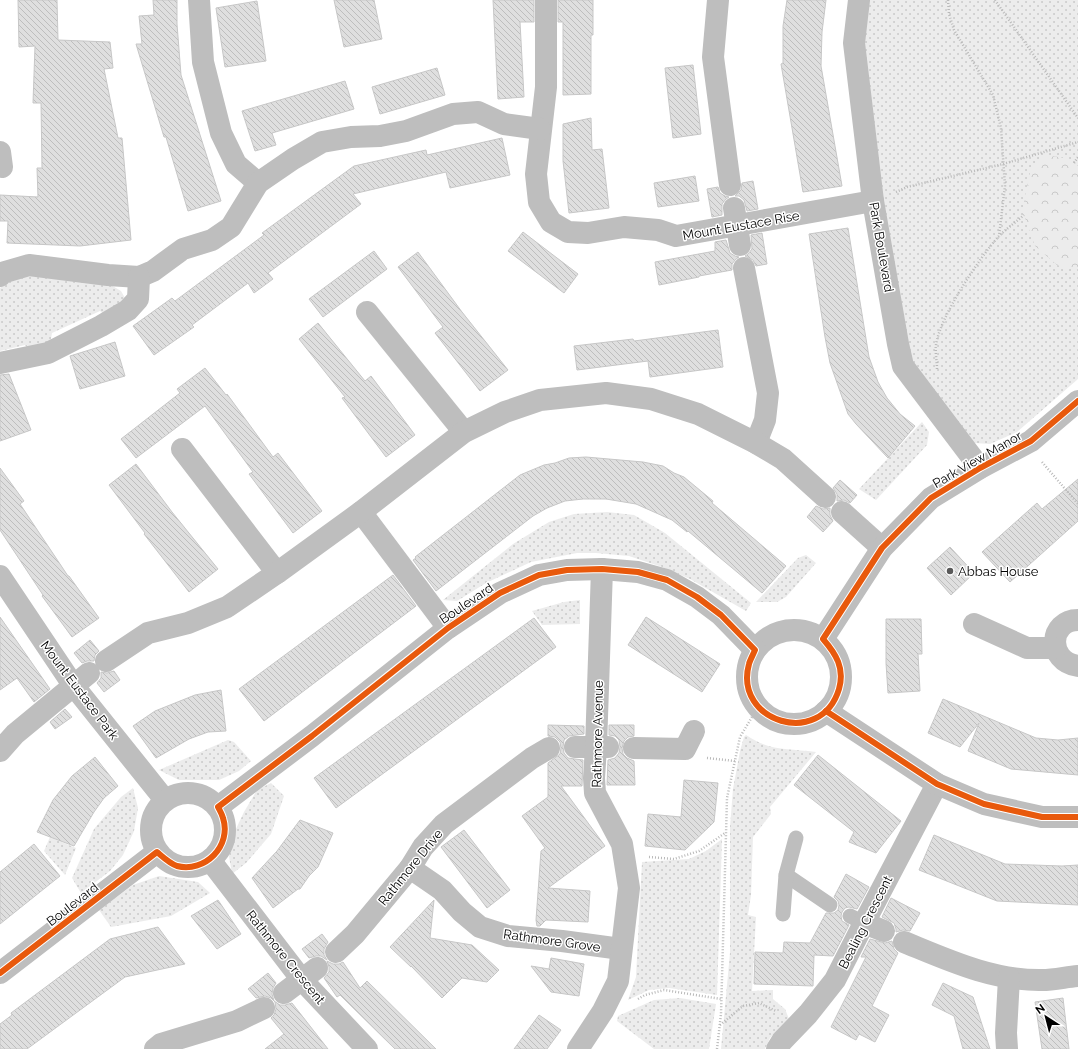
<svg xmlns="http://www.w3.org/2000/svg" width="1078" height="1049" font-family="Raleway,sans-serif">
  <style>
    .grass { fill: url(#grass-dots) }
    .park { fill: url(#park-crowns) }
    .building { fill: url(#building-back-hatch); stroke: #c7c7c7 }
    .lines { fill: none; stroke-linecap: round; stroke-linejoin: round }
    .path { stroke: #b9b9b9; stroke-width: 2.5; stroke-dasharray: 1 2; stroke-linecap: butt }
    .service { stroke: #bebebe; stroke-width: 15 }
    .minor { stroke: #bebebe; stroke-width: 22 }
    .tertiary { stroke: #bebebe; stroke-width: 22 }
    .cycleway-casing { stroke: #fff; stroke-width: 8 }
    .cycleway { stroke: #e8590c; stroke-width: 6 }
    .poi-dot { fill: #595959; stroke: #fff; stroke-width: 1.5 }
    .labels { text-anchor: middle; stroke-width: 3; stroke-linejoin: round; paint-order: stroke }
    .street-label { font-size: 13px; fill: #000; stroke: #fff }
    .poi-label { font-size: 13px; fill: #000; stroke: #fff; text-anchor: start }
  </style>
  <defs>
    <pattern id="grass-dots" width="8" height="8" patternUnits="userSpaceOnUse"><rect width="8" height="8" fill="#ececec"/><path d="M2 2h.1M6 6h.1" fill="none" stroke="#c9c9c9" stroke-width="1.8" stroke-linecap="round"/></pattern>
    <pattern id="park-crowns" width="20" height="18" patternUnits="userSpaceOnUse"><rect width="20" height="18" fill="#ececec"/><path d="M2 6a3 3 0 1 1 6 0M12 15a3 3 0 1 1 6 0" fill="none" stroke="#c9c9c9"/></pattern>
    <pattern id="building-back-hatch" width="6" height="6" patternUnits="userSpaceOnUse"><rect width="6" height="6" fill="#dfdfdf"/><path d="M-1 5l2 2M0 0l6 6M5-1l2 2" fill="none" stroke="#bebebe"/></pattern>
  </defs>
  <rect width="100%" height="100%" fill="#fff"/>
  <g class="grass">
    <polygon points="869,0 1078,0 1078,379 1017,432 990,444 974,443 908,360 885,221 862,37"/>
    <polygon points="24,275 111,285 121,291 125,298 106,316 100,311 52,333 50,344 31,352 25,345 0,351 0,288 10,278"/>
    <polygon points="922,422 929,432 927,445 876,500 859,489"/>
    <polygon points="607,512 634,515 665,533 751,603 746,611 690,579 662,567 629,556 596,553 577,553 531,562 486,583 457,601 443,600 513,544 549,522 574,514"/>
    <polygon points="806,555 816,563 786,597 777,602 756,602 798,558"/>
    <polygon points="580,600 580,624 542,625 532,611 564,602"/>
    <path d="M746,735C771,752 787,748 816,752L770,807L771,814L753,837L751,895L748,915L756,917L752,991L773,990V999L785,1009L789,1019L770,1038L765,1049H721L730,953V827L733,789L740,751L744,737Z"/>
    <polygon points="228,740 234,742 251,761 239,771 219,780 179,780 159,770"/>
    <polygon points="271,783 284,796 271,834 246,863 232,874 229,856 234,833 244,812 257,790"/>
    <polygon points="133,788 138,808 134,831 123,855 110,871 81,893 72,878 94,829 121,797"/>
    <polygon points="50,837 76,848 65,875 44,851"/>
    <polygon points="722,839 717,995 669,988 649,990 628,1000 636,977 642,862 689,859 706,851"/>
    <polygon points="159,876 198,882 210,893 171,916 111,927 99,910 133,885"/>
    <polygon points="680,998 716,1004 709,1049 654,1049 617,1021 618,1016 654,1000"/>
  </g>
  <path class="park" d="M1046,156C1058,156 1069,158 1078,166V267L1068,268L1057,265L1035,246L1024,215V201L1030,173L1036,163Z"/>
  <g class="building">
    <polygon points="18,0 57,0 58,40 110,42 113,68 104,69 118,138 122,138 131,240 80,246 7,243 8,221 0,221 0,195 38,197 37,168 42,168 41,103 33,103 35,46 19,47"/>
    <polygon points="153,0 177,0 177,24 181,75 221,201 188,211 166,137 164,137 136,44 142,44 139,16 154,15"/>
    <polygon points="334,0 374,0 382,39 344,47"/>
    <polygon points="493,0 534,0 534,22 520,22 524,97 498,99"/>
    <polygon points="558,0 593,0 593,35 591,35 591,94 563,95 563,22 558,22"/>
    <polygon points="787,0 826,0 822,32 821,66 842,186 803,192 781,64 783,63 783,26"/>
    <polygon points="257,1 266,61 225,67 216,8"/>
    <polygon points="693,65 701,134 673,138 665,68"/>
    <polygon points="437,68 445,95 380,114 372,87"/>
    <polygon points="345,81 354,109 272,133 276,145 255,151 242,111"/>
    <polygon points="591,118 592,150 602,149 609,208 569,213 563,161 563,124"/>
    <polygon points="502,138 510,175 450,188 446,172 353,194 361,204 268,273 273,279 254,293 248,283 192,325 194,327 154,355 133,326 172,298 175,301 264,235 262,233 354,166 426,150 427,155"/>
    <polygon points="695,176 699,201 658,207 654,183"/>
    <polygon points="753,181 758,209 747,211 744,200 739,196 735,196 741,190 742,183"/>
    <polygon points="718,187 720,193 725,196 729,197 726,199 722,204 722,215 712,217 707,189"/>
    <polygon points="848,228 869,357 878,382 887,398 900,414 915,426 888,458 856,424 848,414 830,363 825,337 809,234"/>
    <polygon points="523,232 578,274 564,293 508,251"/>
    <polygon points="762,233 767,264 756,266 753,260 745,256 748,254 752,249 751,235"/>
    <polygon points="726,240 730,253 735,256 739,257 736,259 732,264 732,270 699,276 699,277 659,285 655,262 715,251 715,242"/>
    <polygon points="374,251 387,269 323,317 309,299"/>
    <polygon points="418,252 462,312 508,370 480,391 435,333 443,327 398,267"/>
    <polygon points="318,323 365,381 371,376 415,435 386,457 342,398 345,397 299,339"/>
    <polygon points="718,330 723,367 650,377 648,361 577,370 574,346 633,339 634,341"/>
    <polygon points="115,342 125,376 80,389 70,356"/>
    <polygon points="205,368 226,395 227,394 273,457 278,453 322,511 293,533 249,474 253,472 205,406 136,458 121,439 180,393 177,389"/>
    <polygon points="9,374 31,430 0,441 0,375"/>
    <polygon points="586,457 643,462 663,466 674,473 684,477 713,501 712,503 786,566 762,593 688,531 687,532 672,520 636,504 606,499 583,499 565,501 547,508 533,516 436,591 413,560 416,558 415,557 520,475 544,465 555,463 569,458"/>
    <polygon points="136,464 172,512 218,569 189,592 144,534 145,533 109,485"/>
    <polygon points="0,468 24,501 20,504 68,576 69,576 99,618 72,637 42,596 43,595 0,530"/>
    <polygon points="1078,479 1078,521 1010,582 982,552 1037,503 1042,509"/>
    <polygon points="840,480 857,495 850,503 844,500 837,501 837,494 833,488"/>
    <polygon points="816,506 823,509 830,508 830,515 833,521 823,532 807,517"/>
    <polygon points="950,547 974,573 951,595 927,568"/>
    <polygon points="393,575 416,606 264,721 239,689"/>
    <polygon points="0,617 50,689 34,702 17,678 0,690"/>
    <polygon points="646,617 720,664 702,692 628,645"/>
    <polygon points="534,618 556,647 336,808 314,778"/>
    <polygon points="886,619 921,619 922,654 918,654 920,691 888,693 886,663"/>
    <polygon points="90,640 99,651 95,655 94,661 87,661 82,663 74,653"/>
    <polygon points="114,671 120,680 104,692 97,683 101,678 101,672 107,673"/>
    <polygon points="221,690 226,731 208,732 189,739 156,758 133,726 155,711 195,695"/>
    <polygon points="943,699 1036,738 1058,740 1078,738 1078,775 1011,769 968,751 979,723 960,747 928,733"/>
    <polygon points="65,709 72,717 55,729 50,722"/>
    <polygon points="548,725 584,726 584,734 569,736 564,740 563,747 564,753 568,758 575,759 583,760 582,786 561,786 605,846 548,888 590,891 588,922 546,920 540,926 537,926 536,920 541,851 545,848 522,816 548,797 548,763 560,754 561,748 560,742 555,737 548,736"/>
    <polygon points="609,725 634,725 634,736 628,737 624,741 622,748 623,754 627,758 634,761 635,785 607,785 608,760 615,758 619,753 620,747 619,740 615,736 609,735"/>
    <polygon points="818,755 901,821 876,853 849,842 854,832 794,785"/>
    <polygon points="95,757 118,786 104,798 94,812 74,846 37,832 53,800 72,776"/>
    <polygon points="684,780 718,783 714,822 685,850 645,846 648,814 681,817"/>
    <polygon points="300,820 333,833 318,867 309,876 300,889 298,889 273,908 252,878 277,851"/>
    <polygon points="464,830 510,890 487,908 441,847"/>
    <polygon points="934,835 1005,864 1062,866 1078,865 1078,905 997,901 919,870"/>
    <polygon points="34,844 60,876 0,924 0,872"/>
    <polygon points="846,874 869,887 857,909 849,907 845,908 842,912 841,916 842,921 849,925 833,956 814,955 813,986 754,984 755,952 783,953 784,942 810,943 826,913 834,913 838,910 839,905 838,901 834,897"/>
    <polygon points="891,898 920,913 910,931 903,930 896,932 896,929 894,923 882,917"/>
    <polygon points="218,900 241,934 217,949 191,916"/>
    <polygon points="434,900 430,938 472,945 499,970 487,982 462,978 442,998 411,966 411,967 390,947"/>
    <polygon points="158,927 185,964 125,977 27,1049 0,1049 0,1024 12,1015 11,1013 110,939"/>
    <polygon points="322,934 328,942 324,949 324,955 327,960 321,956 316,956 309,958 302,949"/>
    <polygon points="870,939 885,943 892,941 894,949 898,953 872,1006 889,1015 875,1042 859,1034 856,1040 831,1027 866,957 861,957"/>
    <polygon points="551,958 584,964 579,996 551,992 531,966 549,969"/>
    <polygon points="327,961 333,964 339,964 343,962 360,988 367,981 436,1049 395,1049 340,995 337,997 324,978 329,972 329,967"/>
    <polygon points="268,973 276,983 273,988 272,994 274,1001 280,1005 285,1005 292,1003 328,1049 265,1049 284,1034 271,1018 274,1015 276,1009 275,1002 271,998 265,996 256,998 248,989"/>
    <polygon points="943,983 973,997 990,1049 963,1049 954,1016 932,1005"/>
    <polygon points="1063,998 1069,1049 1042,1049 1035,1002"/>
    <polygon points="539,1015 561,1030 547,1049 514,1049"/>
  </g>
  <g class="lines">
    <g class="path">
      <polyline points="948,0 949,14 954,30 993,95 1001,128 1005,186 999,236"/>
      <polyline points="995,0 1078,118"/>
      <polyline points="1074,163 1078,157"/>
      <polyline points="896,192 907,187 1003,164 1078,142"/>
      <path d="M937,369C937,361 935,353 936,345C940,316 979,259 998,237C1006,229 1016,222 1024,215"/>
      <polyline points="1042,462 1078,504"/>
      <polyline points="707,758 735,761"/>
      <polyline points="649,857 674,859 699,851 725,833"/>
      <polyline points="638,999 645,995 664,990 721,999"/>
      <polyline points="720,1025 743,1006 759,1003 776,1011"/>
      <polyline points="717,1049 721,1014 727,798 740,737 758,707"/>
    </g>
    <g class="service">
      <polyline points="786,875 830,905"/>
      <polyline points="783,914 786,875 796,838"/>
      <polyline points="850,916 864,923"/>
    </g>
    <g class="minor">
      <polyline points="199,0 203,62 221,133 236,164 258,183"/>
      <polyline points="546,0 546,87 536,174 539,202 551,222 568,232 588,233 624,227 658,230 676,236 873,201"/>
      <polyline points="718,0 713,57 730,185"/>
      <polyline points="859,0 854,43 873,201 898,344 903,366 980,468"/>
      <polyline points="0,152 2,167"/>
      <polyline points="734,208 740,245"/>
      <polyline points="744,268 768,393 765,420 756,443"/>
      <polyline points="0,276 2,273 29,265 108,275 139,277 153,271 183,249 212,240 231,227 258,183 293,159 322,142 351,137 380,136 406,131 453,114 478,112 504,124 540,129"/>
      <polyline points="367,312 464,432"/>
      <polyline points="0,363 48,353 101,326 128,310 138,299 139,277"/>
      <polyline points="182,449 277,573"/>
      <polyline points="361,512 448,628"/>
      <polyline points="842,512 882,548"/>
      <polyline points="0,576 73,685 165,800"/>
      <path d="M1078,620C1049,620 1046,661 1078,666"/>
      <polyline points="974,624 1027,648 1055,648"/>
      <polyline points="823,639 882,548 931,498 980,468 1031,441 1078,401"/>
      <polyline points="106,661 148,633 188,623 227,607 277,573 361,512 464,432 505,412 540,400 606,393 651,399 698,414 756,443 783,459 825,497"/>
      <polyline points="575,747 608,747"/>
      <polyline points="634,748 685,749 694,731"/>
      <polyline points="0,751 15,734 89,673"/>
      <polyline points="210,860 302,980 367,1049"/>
      <polyline points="410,868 442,890 462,912 480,927 508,936 562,941 621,949"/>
      <polyline points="864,923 884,931"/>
      <path d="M904,942C948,960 993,981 1042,980C1054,980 1066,977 1078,976"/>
      <polyline points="336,952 355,934 410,868 423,847 444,824 532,758 549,748"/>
      <polyline points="284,993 317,968"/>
      <polyline points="155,1049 161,1044 237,1021 264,1008"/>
      <polyline points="578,1049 603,1011 618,981 629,888 622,844 595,793 594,778 596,747 602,569"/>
      <polyline points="777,1049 782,1041 808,1014 835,980 864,923 937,784"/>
      <polyline points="1007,1049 1006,1033 1009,978"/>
    </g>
    <g class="tertiary">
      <circle cx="794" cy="677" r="47"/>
      <polyline points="826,711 937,784 984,804 1042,817 1078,817"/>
      <circle cx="188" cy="830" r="37"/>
      <polyline points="218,807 312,736 448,628 500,593 539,575 567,570 602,569 638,572 667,580 697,597 721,615 755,650"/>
      <polyline points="0,973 157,852"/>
    </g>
    <g class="cycleway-casing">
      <g id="cycleway">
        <polyline points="826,711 937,784 984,804 1042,817 1078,817"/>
        <path d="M0,973L157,852C163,857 169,863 177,866C205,873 232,846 223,818C222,814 220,811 218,807L312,736L448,628L500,593L539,575L567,570L602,569L638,572L667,580L697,597L721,615L755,650C753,655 750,660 749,664C733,722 821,749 839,689C845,668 836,654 823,639L882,548L931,498L980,468L1031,441L1078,401"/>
      </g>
    </g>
    <use href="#cycleway" class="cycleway"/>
  </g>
  <circle class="poi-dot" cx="950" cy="571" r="4"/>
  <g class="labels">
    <g class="street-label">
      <text transform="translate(741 225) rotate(-10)" y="5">Mount Eustace Rise</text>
      <text transform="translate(882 247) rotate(80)" y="5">Park Boulevard</text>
      <text transform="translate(977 459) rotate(-30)" y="5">Park View Manor</text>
      <text transform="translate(466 603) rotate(-34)" y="5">Boulevard</text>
      <text transform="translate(80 690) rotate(53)" y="5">Mount Eustace Park</text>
      <text transform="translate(597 734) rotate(-89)" y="5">Rathmore Avenue</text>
      <text transform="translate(410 867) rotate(-51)" y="5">Rathmore Drive</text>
      <text transform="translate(72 904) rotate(-38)" y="5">Boulevard</text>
      <text transform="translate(865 922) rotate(-63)" y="5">Bealing Crescent</text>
      <text transform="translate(552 940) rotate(8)" y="5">Rathmore Grove</text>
      <text transform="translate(286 957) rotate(51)" y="5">Rathmore Crescent</text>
    </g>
    <g class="poi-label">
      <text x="958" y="576">Abbas House</text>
    </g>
  </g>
  <g transform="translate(1046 1017) rotate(324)" stroke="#ffffff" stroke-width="3" paint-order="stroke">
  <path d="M0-3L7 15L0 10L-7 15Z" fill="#000000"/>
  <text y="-6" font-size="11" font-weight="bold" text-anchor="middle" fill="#000000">N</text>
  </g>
</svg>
